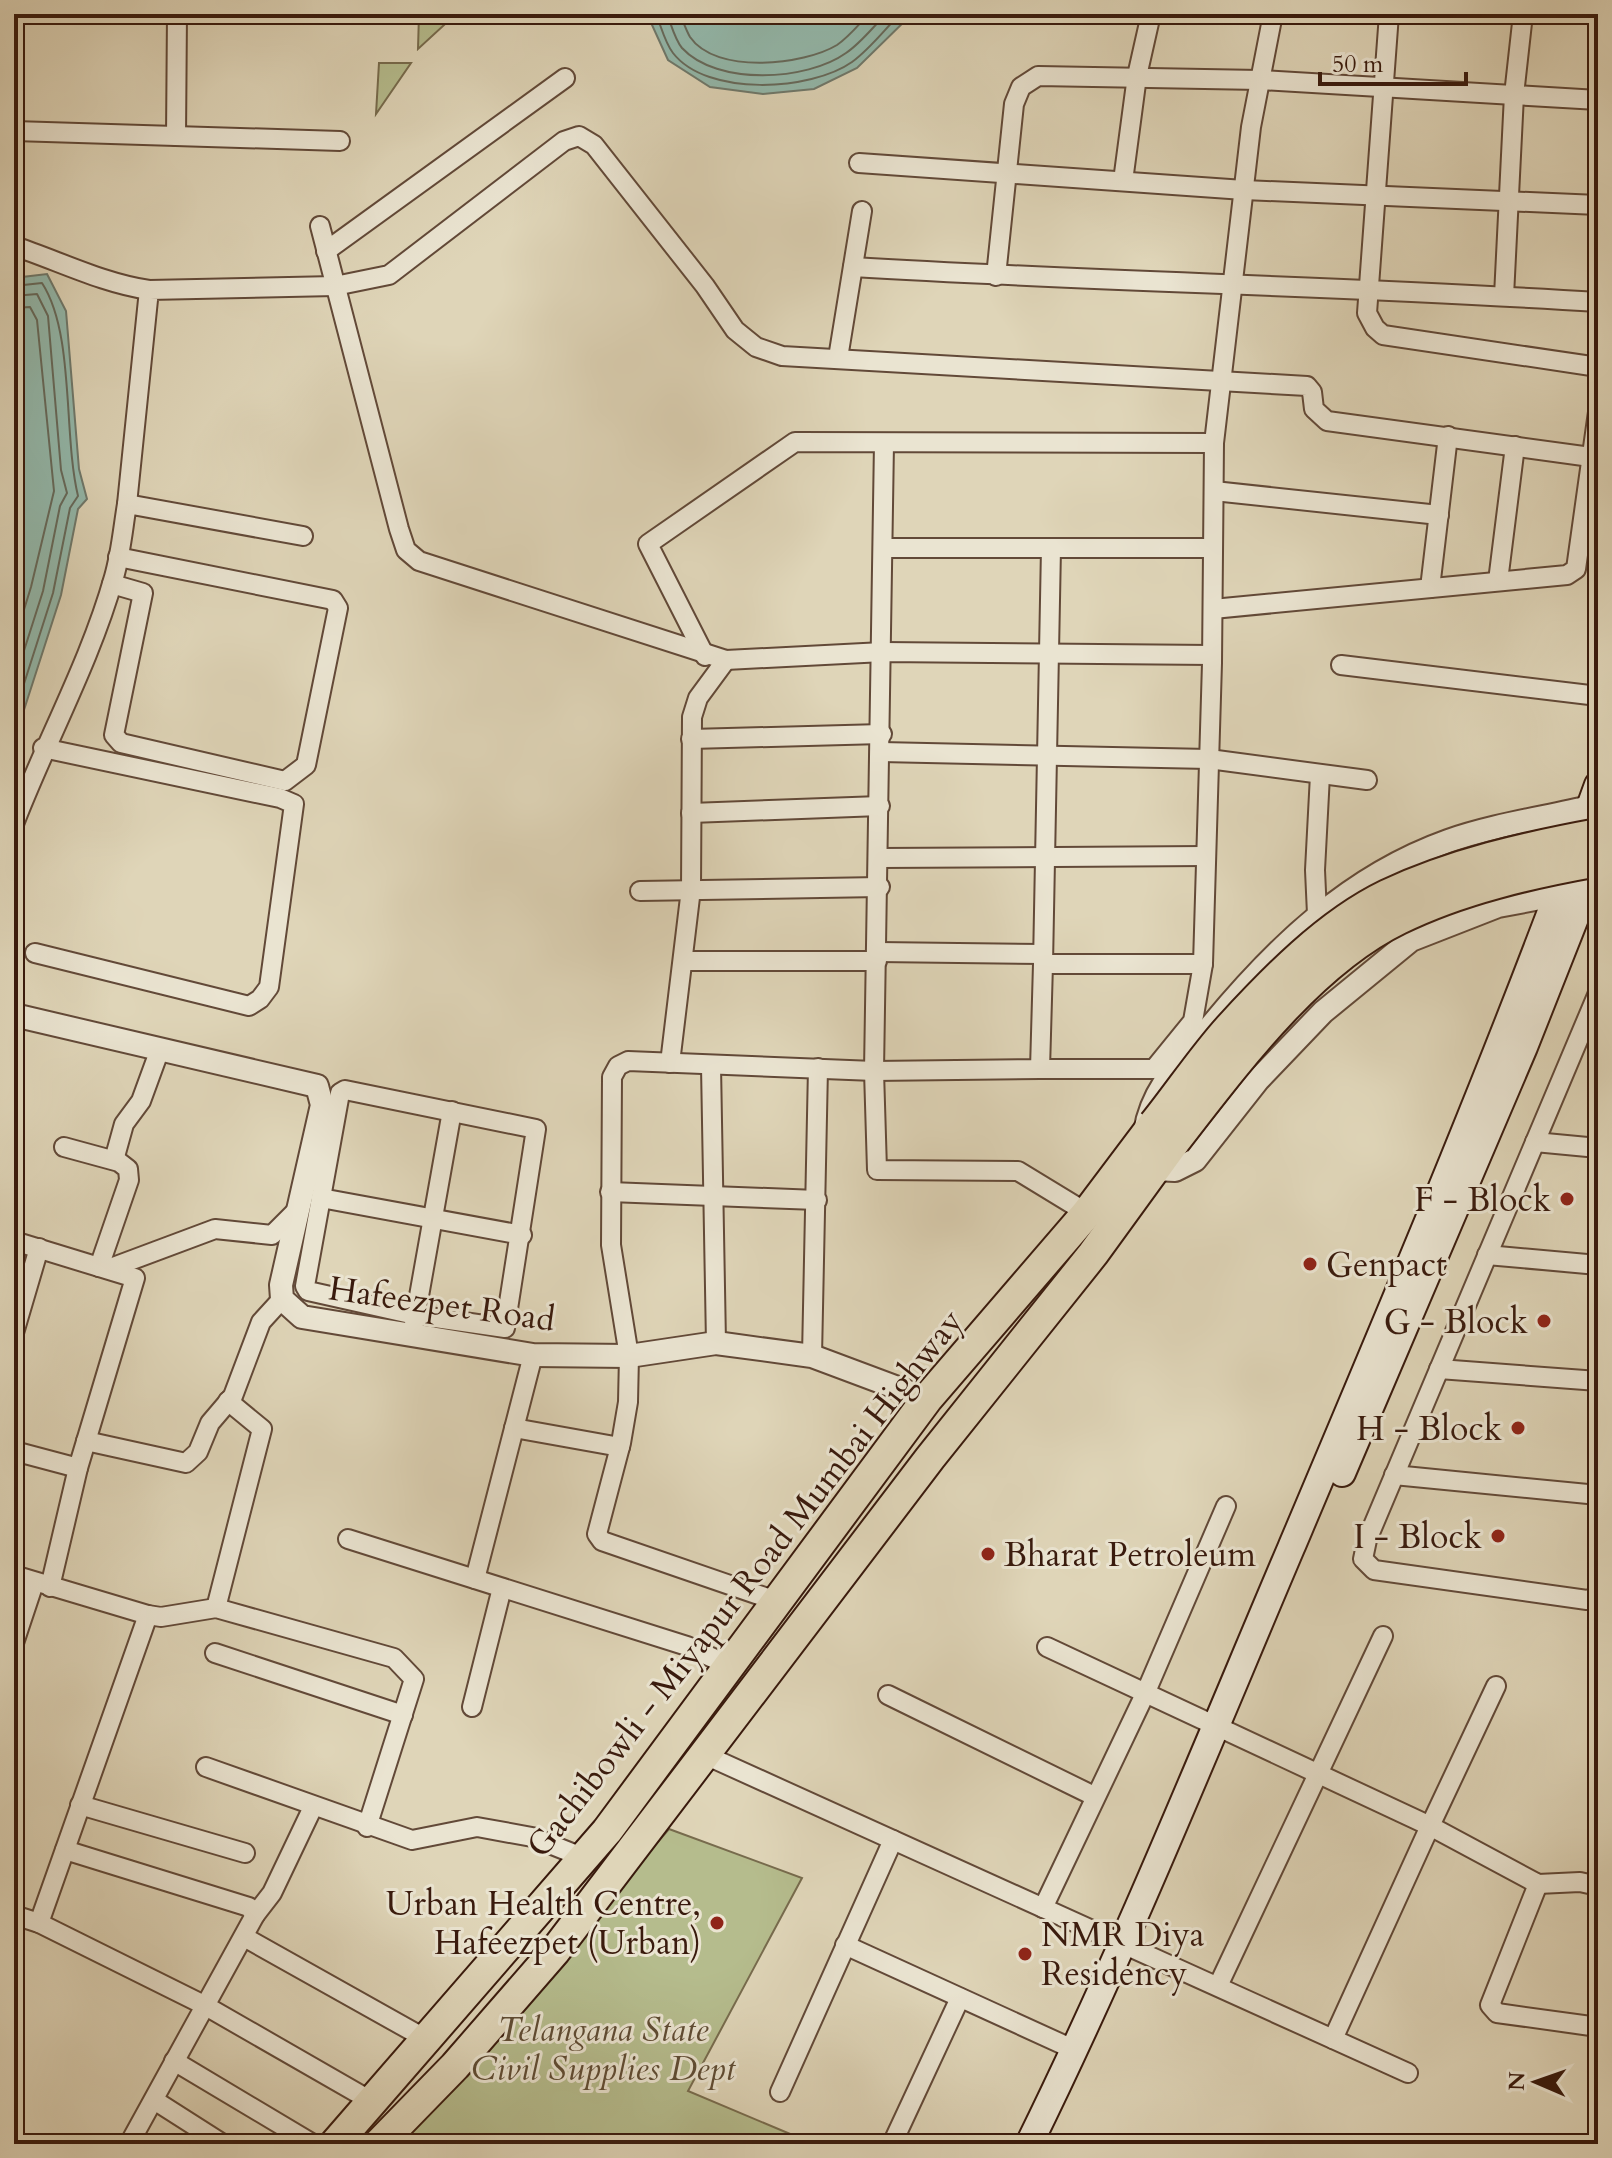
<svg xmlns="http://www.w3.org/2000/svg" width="1612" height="2158" font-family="Cardo,serif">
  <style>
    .green { fill: #b5bc8d; stroke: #776b4d; stroke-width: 2 }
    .water { fill: #93b9ac; stroke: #6f796c; stroke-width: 2 }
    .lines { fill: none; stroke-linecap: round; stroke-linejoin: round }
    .shore { stroke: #666a5c; stroke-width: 2 }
    .minor-casing { stroke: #624938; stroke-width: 22 }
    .tertiary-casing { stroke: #624938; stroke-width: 26 }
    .secondary-casing { stroke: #391a0d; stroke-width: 30 }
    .primary-casing { stroke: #391a0d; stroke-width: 34 }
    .minor { stroke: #eae4d1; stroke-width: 18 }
    .tertiary { stroke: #eae4d1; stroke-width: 22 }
    .secondary { stroke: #eae4d1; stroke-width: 26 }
    .primary { stroke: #dfd5b8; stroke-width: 30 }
    .primary-bridge-casing { stroke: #391a0d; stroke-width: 34; stroke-linecap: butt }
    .primary-bridge { stroke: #dfd5b8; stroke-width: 30 }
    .poi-dot { fill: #8f2418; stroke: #eae4d1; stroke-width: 3 }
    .labels { text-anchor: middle; stroke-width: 6; stroke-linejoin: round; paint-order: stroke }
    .poi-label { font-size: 34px; fill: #391a0d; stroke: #eae4d1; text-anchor: end }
    .street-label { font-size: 34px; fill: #391a0d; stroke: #eae4d1 }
    .park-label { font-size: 34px; font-style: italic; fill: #5e4b33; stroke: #eae4d1 }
  </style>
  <rect width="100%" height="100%" fill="#dfd5b8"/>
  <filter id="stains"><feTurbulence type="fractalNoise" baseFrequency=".0025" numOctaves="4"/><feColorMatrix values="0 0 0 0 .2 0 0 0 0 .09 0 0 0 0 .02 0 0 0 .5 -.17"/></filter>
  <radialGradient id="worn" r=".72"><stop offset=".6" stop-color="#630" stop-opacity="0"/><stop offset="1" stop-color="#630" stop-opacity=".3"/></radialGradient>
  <g class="green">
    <polygon points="419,14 456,14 418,49"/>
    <polygon points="379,63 411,63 376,114"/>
    <polygon points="669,1829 802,1878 688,2091 814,2144 397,2144"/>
  </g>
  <g class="water">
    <polygon points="647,14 912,14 857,68 814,89 763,94 710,87 668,60"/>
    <polygon points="47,274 66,311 79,469 87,499 78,509 61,595 14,741 14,278"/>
  </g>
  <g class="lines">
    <g class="shore">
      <path d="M656,14C661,26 665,43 673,53C707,97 811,91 852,62C870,49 885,29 900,14"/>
      <path d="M667,14C671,24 675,40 682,48C717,86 807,81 846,53C861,43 873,27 886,14"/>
      <path d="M680,14C683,21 686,30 690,37C716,75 804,65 837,45C849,37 859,24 869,14"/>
      <path d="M14,286L42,283C75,334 63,434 78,496L70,508L53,593L14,715"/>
      <polyline points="14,296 37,294 48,316 61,470 67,493 60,506 43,591 14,682"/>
      <polyline points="14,308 30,307 37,320 54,491 31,587 14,642"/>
    </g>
    <g class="minor-casing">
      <g id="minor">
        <polyline points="1389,14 1367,313 1375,328 1383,335 1598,367"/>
        <polyline points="14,131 340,141"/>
        <polyline points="176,136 177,14"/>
        <polyline points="859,163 1244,190 1598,205"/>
        <polyline points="1123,181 1137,76 1151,14"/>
        <polyline points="320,226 399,529 406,550 419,561 726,660 883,652 1212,655"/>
        <path d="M14,246C59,261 102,283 149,290"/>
        <polyline points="326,251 565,78"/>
        <path d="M853,267C1101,282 1350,286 1598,302"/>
        <polyline points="996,276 1014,104 1021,87 1038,76 1260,80 1598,100"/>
        <polyline points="1504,296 1514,95 1523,14"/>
        <polyline points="838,358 862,211"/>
        <polyline points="884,443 874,1071 877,1170 1018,1171 1087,1213"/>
        <polyline points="1214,491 1439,515"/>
        <polyline points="127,504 149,290 335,286 389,275 564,141 579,136 594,145 705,286 735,330 756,347 782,356 1307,386 1312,392 1314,409 1327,421 1598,458"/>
        <polyline points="884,548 1051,548"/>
        <polyline points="1498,581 1515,446"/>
        <polyline points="112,584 143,593 114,735 121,743 285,781 306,765 338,608 333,600 118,557"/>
        <polyline points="1430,588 1448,436"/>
        <polyline points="1213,609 1567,575 1576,569 1598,412"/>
        <polyline points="705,656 648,544 795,442 1214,443"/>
        <polyline points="1341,665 1598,696"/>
        <polyline points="691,739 882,734"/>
        <polyline points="881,752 1209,759 1367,780"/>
        <polyline points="691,813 880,806"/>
        <path d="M14,824C46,741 90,662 114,577C121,553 123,528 127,504L303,536"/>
        <polyline points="880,858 1206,856"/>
        <polyline points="640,891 880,887"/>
        <polyline points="1317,914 1315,870 1320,775"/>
        <polyline points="878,952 1043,954"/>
        <polyline points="35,953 249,1006 260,999 269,987 294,804 280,798 43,748"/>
        <polyline points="683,961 877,961"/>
        <polyline points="1203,964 1043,964 1051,548 1213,548"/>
        <polyline points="1598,993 1367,1540 1363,1559 1374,1570 1587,1600 1598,1596"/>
        <polyline points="670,1063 691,889 692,717 698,698 726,660"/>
        <polyline points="711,1066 716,1343"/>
        <polyline points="1040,1069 1154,1069 1193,1021 1203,964 1212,663 1214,443 1251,127 1273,14"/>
        <polygon points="345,1090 536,1129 505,1328 415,1315 308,1291 305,1286 340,1093"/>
        <polyline points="1535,1142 1598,1148"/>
        <polyline points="64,1147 119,1162 128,1169 129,1180 99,1267"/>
        <polyline points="114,1160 124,1124 141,1101 160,1049"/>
        <polyline points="610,1192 817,1200"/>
        <polyline points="321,1198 522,1235"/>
        <polyline points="14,1241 135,1278 78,1468 50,1587"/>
        <polyline points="1487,1255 1598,1265"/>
        <polyline points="108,1269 215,1229 272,1235 296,1211"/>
        <polyline points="414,1324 452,1111"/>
        <polyline points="14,1333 39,1248"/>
        <polyline points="812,1356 818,1068"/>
        <polyline points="1439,1369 1598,1381"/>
        <polyline points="514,1428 620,1447"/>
        <polyline points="86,1441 186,1463 198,1452 210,1423 233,1396 261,1322 282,1299"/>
        <polyline points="14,1451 78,1468"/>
        <polyline points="1394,1475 1598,1495"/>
        <polyline points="348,1539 687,1646 728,1665"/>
        <polyline points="14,1575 148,1615 161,1617 216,1608 394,1658 414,1679 367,1827"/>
        <polyline points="475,1579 533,1355"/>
        <polyline points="779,1602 602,1541 597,1534 621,1443 628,1402 629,1356 611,1245 612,1077 618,1066 628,1061 874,1071 1040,1069 1043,964"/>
        <polyline points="216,1608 262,1429 228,1401"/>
        <polyline points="14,1643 34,1583"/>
        <polyline points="1047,1647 1430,1826 1333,2039"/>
        <polyline points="215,1653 403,1715"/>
        <polyline points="1496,1686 1430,1826 1538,1884 1580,1882 1598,1886"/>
        <polyline points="888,1695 1094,1796"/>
        <polyline points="472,1707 502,1588"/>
        <polyline points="703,1754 1408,2073"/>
        <polyline points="206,1767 412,1840 477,1827 532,1837 582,1857"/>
        <polyline points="80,1805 245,1853"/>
        <polyline points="65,1850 249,1907 255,1915 129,2144"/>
        <polyline points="1538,1884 1490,2005 1497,2013 1598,2027"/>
        <polyline points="1043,1908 1145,1694 1226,1506"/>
        <polyline points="14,1915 39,1923 204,2005 359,2094 370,2104"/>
        <polyline points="255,1915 272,1893 313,1807"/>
        <polyline points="39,1923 148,1615"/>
        <polyline points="244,1937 426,2039"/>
        <polyline points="845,1945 1075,2050"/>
        <polyline points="1218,1986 1383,1636"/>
        <polyline points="174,2061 313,2144"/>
        <polyline points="780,2092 893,1840"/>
        <polyline points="154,2100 223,2144"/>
        <polyline points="892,2144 960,1998"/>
      </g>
    </g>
    <g class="tertiary-casing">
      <g id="tertiary">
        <polyline points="14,1015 317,1086 322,1105 281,1285 282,1299 302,1317 533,1355 629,1356 716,1343 812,1356 927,1399"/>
        <path d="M1145,1132C1152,1087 1183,1059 1211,1026C1276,947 1350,876 1448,841C1493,825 1544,818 1590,807"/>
        <polyline points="1154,1169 1175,1170 1195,1160 1258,1080 1323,1012 1411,940 1498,906 1572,892"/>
      </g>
    </g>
    <g class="secondary-casing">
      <g id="secondary">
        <polyline points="1342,1473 1524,1047 1598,860"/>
        <path d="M1029,2144C1125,1949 1206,1748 1291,1548C1398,1295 1505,1043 1598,785"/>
      </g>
    </g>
    <g class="primary-casing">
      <g id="primary">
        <polyline points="335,2144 607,1831 927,1399 1087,1213 1154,1124"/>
        <polyline points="379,2144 455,2066 555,1951 930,1458 1093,1254 1175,1141"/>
      </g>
    </g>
    <use href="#minor" class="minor"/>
    <use href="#tertiary" class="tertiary"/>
    <use href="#secondary" class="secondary"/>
    <use href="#primary" class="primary"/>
    <g class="primary-bridge-casing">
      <g id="primary-bridge">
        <path d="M1154,1124C1179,1093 1202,1058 1229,1028C1273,980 1327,924 1387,895C1453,864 1527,847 1598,834"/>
        <path d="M1175,1141C1234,1065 1310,962 1399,919C1460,889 1531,873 1598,861"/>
      </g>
    </g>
    <use href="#primary-bridge" class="primary-bridge"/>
  </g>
  <g class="poi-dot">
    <circle cx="1567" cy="1199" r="8"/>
    <circle cx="1310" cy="1264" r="8"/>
    <circle cx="1544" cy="1321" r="8"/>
    <circle cx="1518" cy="1428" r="8"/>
    <circle cx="1498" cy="1536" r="8"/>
    <circle cx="988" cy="1554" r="8"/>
    <circle cx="717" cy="1923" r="8"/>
    <circle cx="1025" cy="1954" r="8"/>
  </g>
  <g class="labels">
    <g class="poi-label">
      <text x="1551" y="1211">F - Block</text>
      <text x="1326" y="1276" text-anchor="start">Genpact</text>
      <text x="1528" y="1333">G - Block</text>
      <text x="1502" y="1440">H - Block</text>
      <text x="1482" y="1548">I - Block</text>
      <text x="1004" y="1566" text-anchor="start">Bharat Petroleum</text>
      <text x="701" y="1915">Urban Health Centre,<tspan x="701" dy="39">Hafeezpet (Urban)</tspan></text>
      <text x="1041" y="1946" text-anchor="start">NMR Diya<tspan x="1041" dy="39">Residency</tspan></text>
    </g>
    <g class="street-label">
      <text transform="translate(442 1303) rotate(8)" y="12">Hafeezpet Road</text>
      <text transform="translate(744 1583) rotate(-52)" y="12">Gachibowli - Miyapur Road Mumbai Highway</text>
    </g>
    <g class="park-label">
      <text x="603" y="2041">Telangana State<tspan x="603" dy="39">Civil Supplies Dept</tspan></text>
    </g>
  </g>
  <rect width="1612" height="2158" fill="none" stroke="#dfd5b8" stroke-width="48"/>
  <rect x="16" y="16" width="1580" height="2126" fill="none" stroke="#391a0d" stroke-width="4"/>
  <rect x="24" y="24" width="1564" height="2110" fill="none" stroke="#391a0d" stroke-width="2"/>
  <g transform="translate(1536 2082) rotate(272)" stroke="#eae4d1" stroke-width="6" paint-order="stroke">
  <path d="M0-6L14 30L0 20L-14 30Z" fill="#391a0d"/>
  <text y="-12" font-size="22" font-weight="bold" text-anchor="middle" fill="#391a0d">N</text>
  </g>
  <path d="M1320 72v12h146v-12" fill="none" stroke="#391a0d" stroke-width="4"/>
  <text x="1332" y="72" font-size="24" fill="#391a0d" stroke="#eae4d1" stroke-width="6" paint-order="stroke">50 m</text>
  <rect width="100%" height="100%" filter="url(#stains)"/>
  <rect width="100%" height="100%" fill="url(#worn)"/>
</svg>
